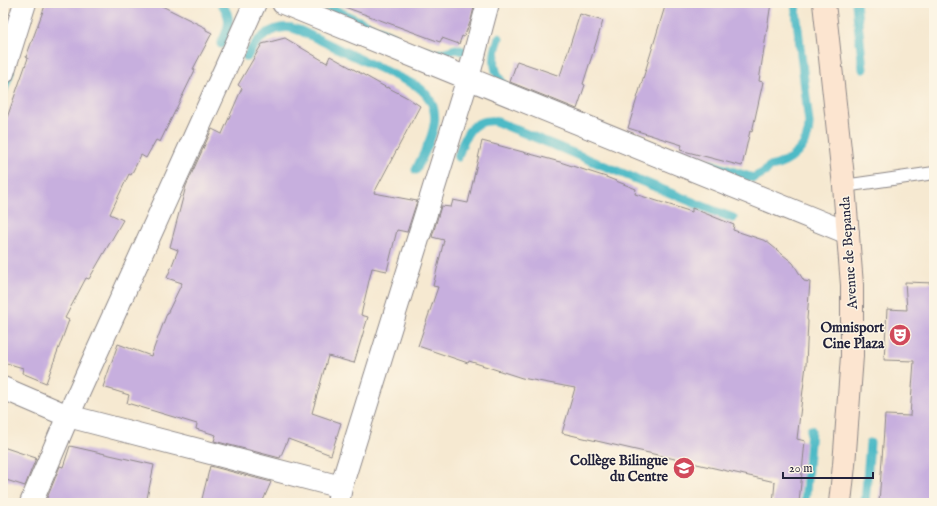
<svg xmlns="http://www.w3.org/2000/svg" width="937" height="506" font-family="'IM FELL English',serif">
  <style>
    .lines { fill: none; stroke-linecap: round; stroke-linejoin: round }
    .stream { stroke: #4dbac6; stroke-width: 9 }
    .building { fill: #c7afde }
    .lane-casing { stroke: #8c8686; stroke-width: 14 }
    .street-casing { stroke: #8c8686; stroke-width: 24 }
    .secondary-casing { stroke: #8c8686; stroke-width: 24 }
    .lane { stroke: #fff; stroke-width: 12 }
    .street { stroke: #fff; stroke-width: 22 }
    .secondary { stroke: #fce5d0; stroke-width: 22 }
    .labels { text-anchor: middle; stroke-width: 3; stroke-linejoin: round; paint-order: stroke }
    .street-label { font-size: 14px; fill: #22223b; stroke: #fcf5e5 }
    .poi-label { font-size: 14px; font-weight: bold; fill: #22223b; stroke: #fcf5e5; text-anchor: end }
  </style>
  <rect width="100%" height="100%" fill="#fcf5e5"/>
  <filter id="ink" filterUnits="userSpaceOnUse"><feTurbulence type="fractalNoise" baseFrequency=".025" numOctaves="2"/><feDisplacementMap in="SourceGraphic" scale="8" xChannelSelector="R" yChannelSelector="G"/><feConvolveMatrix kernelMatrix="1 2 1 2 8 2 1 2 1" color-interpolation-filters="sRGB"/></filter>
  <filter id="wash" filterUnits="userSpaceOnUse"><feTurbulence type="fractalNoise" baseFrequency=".012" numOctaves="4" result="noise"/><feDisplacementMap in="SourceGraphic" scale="16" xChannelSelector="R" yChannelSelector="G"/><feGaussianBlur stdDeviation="0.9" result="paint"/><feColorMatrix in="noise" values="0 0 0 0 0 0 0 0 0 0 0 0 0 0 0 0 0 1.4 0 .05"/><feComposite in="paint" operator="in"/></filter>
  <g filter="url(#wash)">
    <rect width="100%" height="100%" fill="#f6e9d1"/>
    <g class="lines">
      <g class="stream">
        <path d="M221,3C233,18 229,28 221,44"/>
        <polyline points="320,3 396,38"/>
        <polyline points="856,3 863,69"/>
        <path d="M499,38C492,58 492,73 507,88"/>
        <polyline points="426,51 435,54 442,53 456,49 463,51"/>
        <path d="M247,57C255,40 272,25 292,28C295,29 298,30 301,31L417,86C450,110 429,142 416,170"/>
        <polyline points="3,92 10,72"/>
        <path d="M458,157C464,137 470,119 495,121L712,210L733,218"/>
        <path d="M689,157L753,178L765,172L769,167C790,164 810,146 809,123L795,3"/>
        <polyline points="805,503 811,430"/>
        <polyline points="865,503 870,443"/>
      </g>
    </g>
    <g id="blocks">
      <g class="building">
        <polygon points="46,3 156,3 206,28 206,30 212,33 193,69 195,70 160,142 156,140 146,158 141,155 131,175 129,174 110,214 123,220 89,279 86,278 65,318 69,320 46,383 22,373 23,368 3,362 3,129 28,58 26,57"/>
        <polygon points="342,3 475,3 471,20 464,37 462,36 459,44 442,38 440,42 342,6"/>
        <polygon points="666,3 771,3 759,81 763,82 752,132 750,131 742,166 680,150 682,145 628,128"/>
        <polygon points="580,14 603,21 583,84 585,85 577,109 510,82 517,61 560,76"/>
        <polygon points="285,38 327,63 330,56 387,88 387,87 408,98 420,106 374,193 417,201 407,232 397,230 387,271 372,268 361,315 368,317 354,363 328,356 312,413 341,423 331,455 288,439 280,458 214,441 216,435 196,429 197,424 127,403 129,395 103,387 118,344 151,356 166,316 182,283 167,278 178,250 170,247 186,186 212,129 222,134 242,88 238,85 262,44"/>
        <polygon points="482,141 560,162 606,177 636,189 635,194 692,212 692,208 734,225 733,230 766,241 793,263 804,281 810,282 807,319 808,321 806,365 797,439 805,441 799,503 773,503 775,482 562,433 575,388 522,378 469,361 468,363 418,346 438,287 433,286 444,240 432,237 441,206 451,207 453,200 468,203"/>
        <polygon points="905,282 934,283 934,503 879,503 885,415 910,416 914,361 884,360 887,309 907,310"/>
        <polygon points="70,446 154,465 146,503 45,503 60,466 63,467"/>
        <polygon points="3,447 36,458 25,486 3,479"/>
        <polygon points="210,466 271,482 262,503 201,503"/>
      </g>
    </g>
  </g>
  <g filter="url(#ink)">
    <use href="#blocks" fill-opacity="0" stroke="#8c8686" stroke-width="1"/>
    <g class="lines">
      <g class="lane-casing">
        <polyline id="lane" points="844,186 934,173"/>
      </g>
      <g class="street-casing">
        <g id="street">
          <polyline points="283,3 848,233"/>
          <polyline points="3,73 25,3"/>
          <polyline points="3,388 68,416 341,487"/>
          <polyline points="31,503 68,416 255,3"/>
          <polyline points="338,503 341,487 468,78 488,3"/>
        </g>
      </g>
      <g class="secondary-casing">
        <polyline id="secondary" points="824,3 844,186 852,285 852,356 844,465 840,503"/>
      </g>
      <use href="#lane" class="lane"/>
      <use href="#street" class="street"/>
      <use href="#secondary" class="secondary"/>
    </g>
  </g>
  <defs>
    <g id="theatre-disc" transform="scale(1.15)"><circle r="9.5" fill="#d1495b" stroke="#fcf5e5"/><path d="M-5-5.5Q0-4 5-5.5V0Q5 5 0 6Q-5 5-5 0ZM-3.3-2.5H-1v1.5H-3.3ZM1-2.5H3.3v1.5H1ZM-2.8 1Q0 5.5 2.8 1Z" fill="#fff"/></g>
    <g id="school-disc" transform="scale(1.15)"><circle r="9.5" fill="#d1495b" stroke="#fcf5e5"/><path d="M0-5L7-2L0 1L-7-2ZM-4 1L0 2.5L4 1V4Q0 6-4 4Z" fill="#fff"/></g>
  </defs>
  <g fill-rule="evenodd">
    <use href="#theatre-disc" x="900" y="335"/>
    <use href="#school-disc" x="684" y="468"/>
  </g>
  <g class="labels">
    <g class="street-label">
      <text transform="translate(848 253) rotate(-94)" y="5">Avenue de Bepanda</text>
    </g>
    <g class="poi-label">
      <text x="884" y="332">Omnisport<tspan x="884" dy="16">Cine Plaza</tspan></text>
      <text x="668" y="465">Collège Bilingue<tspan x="668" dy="16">du Centre</tspan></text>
    </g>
  </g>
  <rect width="937" height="506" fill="none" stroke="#fcf5e5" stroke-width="16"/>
  <path d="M783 472v6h90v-6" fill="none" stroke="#22223b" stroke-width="2"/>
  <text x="789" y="472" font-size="12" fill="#22223b" stroke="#fcf5e5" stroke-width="3" paint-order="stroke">20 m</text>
</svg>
